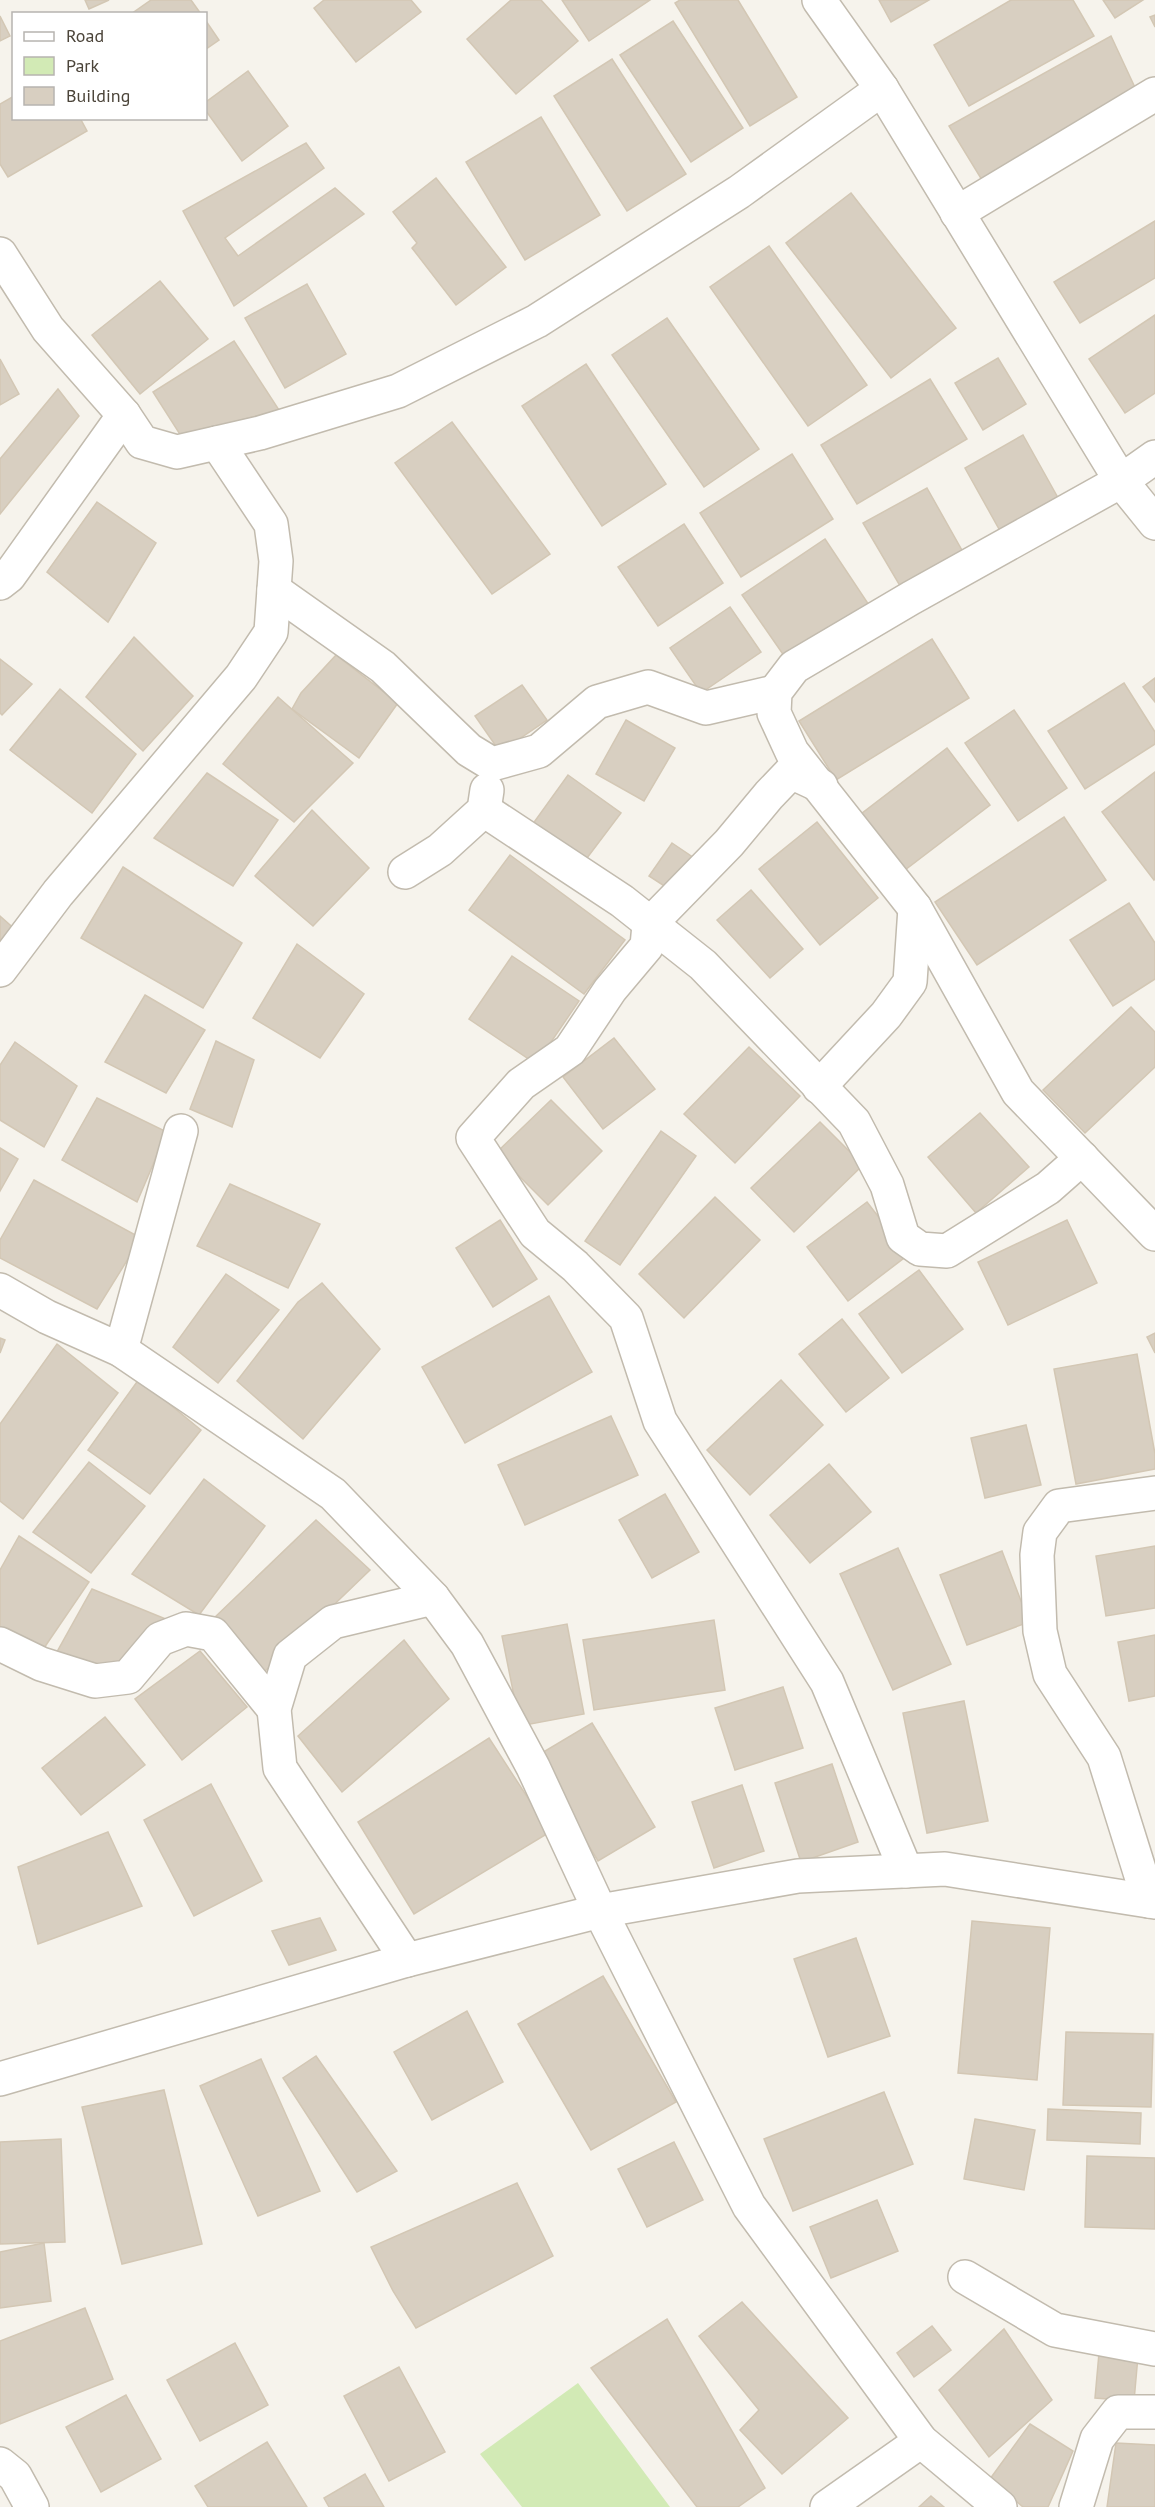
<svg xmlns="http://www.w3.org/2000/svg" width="1155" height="2507" font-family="'PT Sans',sans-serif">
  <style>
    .green { fill: #d2eab5 }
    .building { fill: #d8cfc1; stroke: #d3c7b4; stroke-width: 1.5 }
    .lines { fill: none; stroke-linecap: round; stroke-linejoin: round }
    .minor-casing { stroke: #c2bbae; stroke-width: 36 }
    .minor { stroke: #fff; stroke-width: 33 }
  </style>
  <rect width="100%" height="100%" fill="#f6f3ec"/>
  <polygon class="green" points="578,2383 670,2507 522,2507 480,2454"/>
  <g class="building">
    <polygon points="85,0 109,0 89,9"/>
    <polygon points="151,0 191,0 201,14 131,14"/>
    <polygon points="324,0 411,0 421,12 356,62 314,8"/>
    <polygon points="511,0 541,0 578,41 516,94 467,39"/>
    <polygon points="562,0 650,0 589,41"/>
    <polygon points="680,0 738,0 797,97 750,126 675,3"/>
    <polygon points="879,0 929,0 891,22"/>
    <polygon points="1011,0 1073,0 1094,36 969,106 934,45"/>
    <polygon points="1103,0 1143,0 1115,18"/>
    <polygon points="1155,15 1155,27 1150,17"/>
    <polygon points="0,16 10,36 0,41"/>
    <polygon points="206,21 219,40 206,49"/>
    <polygon points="673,21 743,128 691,162 620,55"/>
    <polygon points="1111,36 1138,94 985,185 949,126"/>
    <polygon points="612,59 686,174 627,211 554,96"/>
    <polygon points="248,71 288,126 242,161 206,111 206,102"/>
    <polygon points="14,96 14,118 80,118 87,131 8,177 0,164 0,104"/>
    <polygon points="541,117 600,215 525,260 466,162"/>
    <polygon points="306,143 324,168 225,238 238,256 335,188 364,214 234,306 183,211"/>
    <polygon points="436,178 506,267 456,305 412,248 417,243 393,212"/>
    <polygon points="851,193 956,328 891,378 786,243"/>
    <polygon points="1155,221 1155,278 1080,323 1054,282"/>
    <polygon points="769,246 867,385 808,426 710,287"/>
    <polygon points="160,281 208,339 140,394 92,335"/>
    <polygon points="307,284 346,354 285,388 245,318"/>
    <polygon points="1155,315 1155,393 1125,413 1089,359"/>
    <polygon points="667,318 759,449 704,487 612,355"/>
    <polygon points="234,341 279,410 181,436 153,392"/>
    <polygon points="998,358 1026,404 983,430 955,383"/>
    <polygon points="0,359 19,394 0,405"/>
    <polygon points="586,364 666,484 602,526 522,406"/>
    <polygon points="930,379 967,439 857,504 821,445"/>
    <polygon points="58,389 79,416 0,514 0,459"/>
    <polygon points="452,422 550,554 492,594 395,463"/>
    <polygon points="1023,435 1062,505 1004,538 965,468"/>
    <polygon points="792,454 833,519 741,577 700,513"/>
    <polygon points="927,488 968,561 906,596 863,523"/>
    <polygon points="97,502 156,543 108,622 47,572"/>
    <polygon points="684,524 723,583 658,626 618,567"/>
    <polygon points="825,539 871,608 789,663 742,595"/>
    <polygon points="730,607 761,652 701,693 670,648"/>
    <polygon points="134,637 193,696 143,751 86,697"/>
    <polygon points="932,639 969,698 836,780 799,721"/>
    <polygon points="336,655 398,703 359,758 292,709 301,693"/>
    <polygon points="0,659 32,684 2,715 0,713"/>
    <polygon points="1155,678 1155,702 1143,687"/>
    <polygon points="1124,683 1155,732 1155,744 1085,789 1048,731"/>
    <polygon points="522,685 547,720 500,752 475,716"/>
    <polygon points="60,689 136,754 92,813 10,750"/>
    <polygon points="278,697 353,763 294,822 223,764"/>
    <polygon points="1014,710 1067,788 1018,821 965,743"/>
    <polygon points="626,720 675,748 644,801 596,774"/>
    <polygon points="947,748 990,805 905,870 861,814"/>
    <polygon points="1155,772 1155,879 1154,880 1102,812"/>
    <polygon points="207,773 278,820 233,886 154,838"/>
    <polygon points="568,775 621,813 584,862 532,825"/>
    <polygon points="312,810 369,868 313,926 255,876"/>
    <polygon points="1064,817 1106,880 977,965 935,902"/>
    <polygon points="817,822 878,898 820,945 759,869"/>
    <polygon points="672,843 697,860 675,893 649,876"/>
    <polygon points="510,855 625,940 584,994 469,910"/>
    <polygon points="123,867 242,943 203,1008 81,938"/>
    <polygon points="751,890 803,949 770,978 717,920"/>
    <polygon points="1129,903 1155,943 1155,979 1113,1006 1070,940"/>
    <polygon points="0,916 18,932 0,951"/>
    <polygon points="297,944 364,994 320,1058 253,1018"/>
    <polygon points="512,956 579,1001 536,1064 469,1019"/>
    <polygon points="145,995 205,1030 166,1093 105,1062"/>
    <polygon points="1131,1007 1155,1032 1155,1067 1085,1133 1043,1090"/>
    <polygon points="614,1038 655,1089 603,1129 563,1077"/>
    <polygon points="216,1041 254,1060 232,1127 190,1109"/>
    <polygon points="15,1042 77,1086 44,1147 0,1120 0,1065"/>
    <polygon points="749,1047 800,1096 735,1163 684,1114"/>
    <polygon points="97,1098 167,1132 137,1202 62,1160"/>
    <polygon points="551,1100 602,1151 548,1205 496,1153"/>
    <polygon points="980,1113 1029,1167 976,1213 928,1157"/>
    <polygon points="820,1122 863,1165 794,1232 751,1188"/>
    <polygon points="661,1131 696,1156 620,1265 585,1241"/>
    <polygon points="0,1148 18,1159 0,1191"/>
    <polygon points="34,1180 141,1238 97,1309 0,1258 0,1240"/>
    <polygon points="230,1184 320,1224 288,1288 197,1246"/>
    <polygon points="715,1197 760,1240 684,1318 639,1274"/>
    <polygon points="867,1202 908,1255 848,1301 807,1247"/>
    <polygon points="500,1220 537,1279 493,1307 456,1248"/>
    <polygon points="1067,1220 1097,1283 1008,1325 978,1262"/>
    <polygon points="919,1270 963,1329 902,1373 859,1314"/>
    <polygon points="226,1274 279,1310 218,1383 173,1347"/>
    <polygon points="322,1283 380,1349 303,1439 237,1381 298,1302"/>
    <polygon points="549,1296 592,1372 465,1443 422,1367"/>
    <polygon points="842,1319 889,1378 846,1412 799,1354"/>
    <polygon points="1155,1333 1155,1353 1147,1337"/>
    <polygon points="0,1338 5,1340 0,1353"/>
    <polygon points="57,1344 118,1393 23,1519 0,1501 0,1424"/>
    <polygon points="1137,1354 1155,1454 1155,1469 1076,1484 1054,1369"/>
    <polygon points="139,1379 201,1430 150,1494 88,1450"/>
    <polygon points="781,1380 823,1425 750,1495 707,1450"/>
    <polygon points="611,1416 638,1475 525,1525 498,1465"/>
    <polygon points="1026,1425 1041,1485 985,1498 971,1438"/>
    <polygon points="89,1462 145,1506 91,1573 33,1532"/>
    <polygon points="829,1464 871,1512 810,1563 770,1515"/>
    <polygon points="204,1479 265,1526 199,1615 132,1574"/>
    <polygon points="665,1494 699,1552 652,1578 619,1520"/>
    <polygon points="316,1520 370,1570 262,1674 213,1619"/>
    <polygon points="19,1536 89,1582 42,1651 0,1632 0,1570"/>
    <polygon points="1155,1546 1155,1608 1106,1616 1096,1556"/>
    <polygon points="898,1548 951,1664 893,1690 840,1574"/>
    <polygon points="1002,1551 1029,1622 967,1645 940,1575"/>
    <polygon points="92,1589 178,1624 126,1669 53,1659"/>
    <polygon points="714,1620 725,1690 594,1710 583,1640"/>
    <polygon points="567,1624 584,1714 520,1726 502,1636"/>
    <polygon points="1155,1635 1155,1696 1129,1701 1118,1642"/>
    <polygon points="404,1640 449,1699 342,1792 298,1736"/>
    <polygon points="200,1651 247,1707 182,1760 135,1699"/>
    <polygon points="783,1687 803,1748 735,1770 715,1708"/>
    <polygon points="964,1701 988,1821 927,1833 903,1713"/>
    <polygon points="105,1717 145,1765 81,1815 42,1768"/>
    <polygon points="592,1723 655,1827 598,1861 535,1757"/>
    <polygon points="489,1738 550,1832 414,1914 358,1822"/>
    <polygon points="832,1764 858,1842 801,1862 775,1783"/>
    <polygon points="211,1784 262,1881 194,1916 144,1820"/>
    <polygon points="742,1785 764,1851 714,1868 692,1802"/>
    <polygon points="108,1832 142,1906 38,1944 18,1867"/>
    <polygon points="320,1918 336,1950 289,1965 272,1931"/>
    <polygon points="972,1921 1050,1928 1037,2080 958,2073"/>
    <polygon points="856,1938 890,2036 828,2057 794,1959"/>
    <polygon points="603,1976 676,2102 591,2150 518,2024"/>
    <polygon points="467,2011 503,2082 432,2120 394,2052"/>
    <polygon points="1066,2032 1153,2034 1151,2107 1063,2105"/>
    <polygon points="316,2056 397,2171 357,2192 283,2078"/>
    <polygon points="261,2059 320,2191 258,2216 200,2086"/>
    <polygon points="164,2090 202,2244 122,2264 82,2107"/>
    <polygon points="884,2092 913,2164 793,2211 764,2139"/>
    <polygon points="1048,2109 1141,2113 1140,2144 1047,2140"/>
    <polygon points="975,2119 1035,2130 1024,2190 964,2179"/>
    <polygon points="61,2139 65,2242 0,2244 0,2142"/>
    <polygon points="674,2142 703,2200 647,2227 618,2169"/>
    <polygon points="1087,2156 1155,2158 1155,2229 1085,2227"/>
    <polygon points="517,2183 553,2256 416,2328 393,2291 371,2247"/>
    <polygon points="877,2200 898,2251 831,2278 810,2227"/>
    <polygon points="44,2243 51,2301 0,2308 0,2252"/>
    <polygon points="742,2302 848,2418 782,2474 740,2430 759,2410 699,2336"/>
    <polygon points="85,2308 113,2379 0,2424 0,2341"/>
    <polygon points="667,2319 765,2488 738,2507 697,2507 591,2368"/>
    <polygon points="932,2326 951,2350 914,2377 897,2353"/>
    <polygon points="1004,2329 1052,2400 989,2457 939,2390"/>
    <polygon points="235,2343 268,2405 200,2441 167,2380"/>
    <polygon points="1099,2353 1138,2356 1134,2401 1095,2398"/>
    <polygon points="399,2367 445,2452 389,2481 344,2396"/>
    <polygon points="126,2395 161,2459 101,2492 66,2427"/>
    <polygon points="1030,2424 1073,2451 1048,2507 1023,2507 990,2479"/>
    <polygon points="267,2442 307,2507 208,2507 195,2486"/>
    <polygon points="1116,2443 1155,2445 1155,2507 1107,2507"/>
    <polygon points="365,2474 384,2507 329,2507 324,2498"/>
    <polygon points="931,2496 944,2507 919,2507"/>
  </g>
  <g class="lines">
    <g class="minor-casing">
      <g id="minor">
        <polyline points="819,0 882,89 1121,481 1155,523"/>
        <polyline points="957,213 1155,94"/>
        <polyline points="0,254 48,329 124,415 142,442 177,452 260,433 398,391 537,321 739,192 882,89"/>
        <polyline points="1155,457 1121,481 911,598 794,667 775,692 774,713 792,752 915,908 1018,1092 1155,1234"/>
        <polyline points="0,583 9,576 124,415"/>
        <polyline points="274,590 383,667 469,750 492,764 539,751 597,702 648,687 706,708 775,692"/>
        <polyline points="821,786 791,772 769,795 729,843 649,925 647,946 610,990 570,1050 521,1084 473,1138 535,1233 575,1266 626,1318 660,1421 827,1682 906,1871"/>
        <polyline points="484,810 622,901 703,965 854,1122 887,1185 903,1237 920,1249 947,1251 1048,1188 1082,1158"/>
        <polyline points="405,872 440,850 484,810 487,790"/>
        <polyline points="0,970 58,893 241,677 271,632 276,561 271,524 217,443"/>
        <polyline points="819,1087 886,1015 910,982 915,908"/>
        <polyline points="0,1290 47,1317 121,1350 333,1494 433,1598 467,1644 533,1767 600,1911 749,2206 921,2441 1000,2507"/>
        <polyline points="121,1350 181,1131"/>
        <polyline points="0,1644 41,1664 95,1681 128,1677 160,1639 186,1629 213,1634 274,1709"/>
        <polyline points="1149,1901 1104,1757 1050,1674 1040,1631 1037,1555 1040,1532 1059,1506 1155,1493"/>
        <polyline points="407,1960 280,1768 274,1709 290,1656 333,1622 433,1598"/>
        <polyline points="0,2079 407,1960 600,1911 798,1876 945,1869 1155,1902"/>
        <polyline points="965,2277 1055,2330 1155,2349"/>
        <polyline points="0,2464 15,2476 32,2507"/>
        <polyline points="827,2507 921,2441"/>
        <polyline points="1076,2507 1097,2439 1118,2412 1155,2412"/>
      </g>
    </g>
    <use href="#minor" class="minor"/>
  </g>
  <rect x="12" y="12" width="195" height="108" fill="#ffffff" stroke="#b7b4b0" stroke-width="1.5"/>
  <rect x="24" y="32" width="30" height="9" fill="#ffffff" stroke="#b7b4b0" stroke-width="1.5"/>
  <text x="66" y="42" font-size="18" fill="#4b4439">Road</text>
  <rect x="24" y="57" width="30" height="18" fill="#d2eab5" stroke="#b7b4b0" stroke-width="1.5"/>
  <text x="66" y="72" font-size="18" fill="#4b4439">Park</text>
  <rect x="24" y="87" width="30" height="18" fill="#d8cfc1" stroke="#b7b4b0" stroke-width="1.5"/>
  <text x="66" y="102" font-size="18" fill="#4b4439">Building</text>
</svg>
